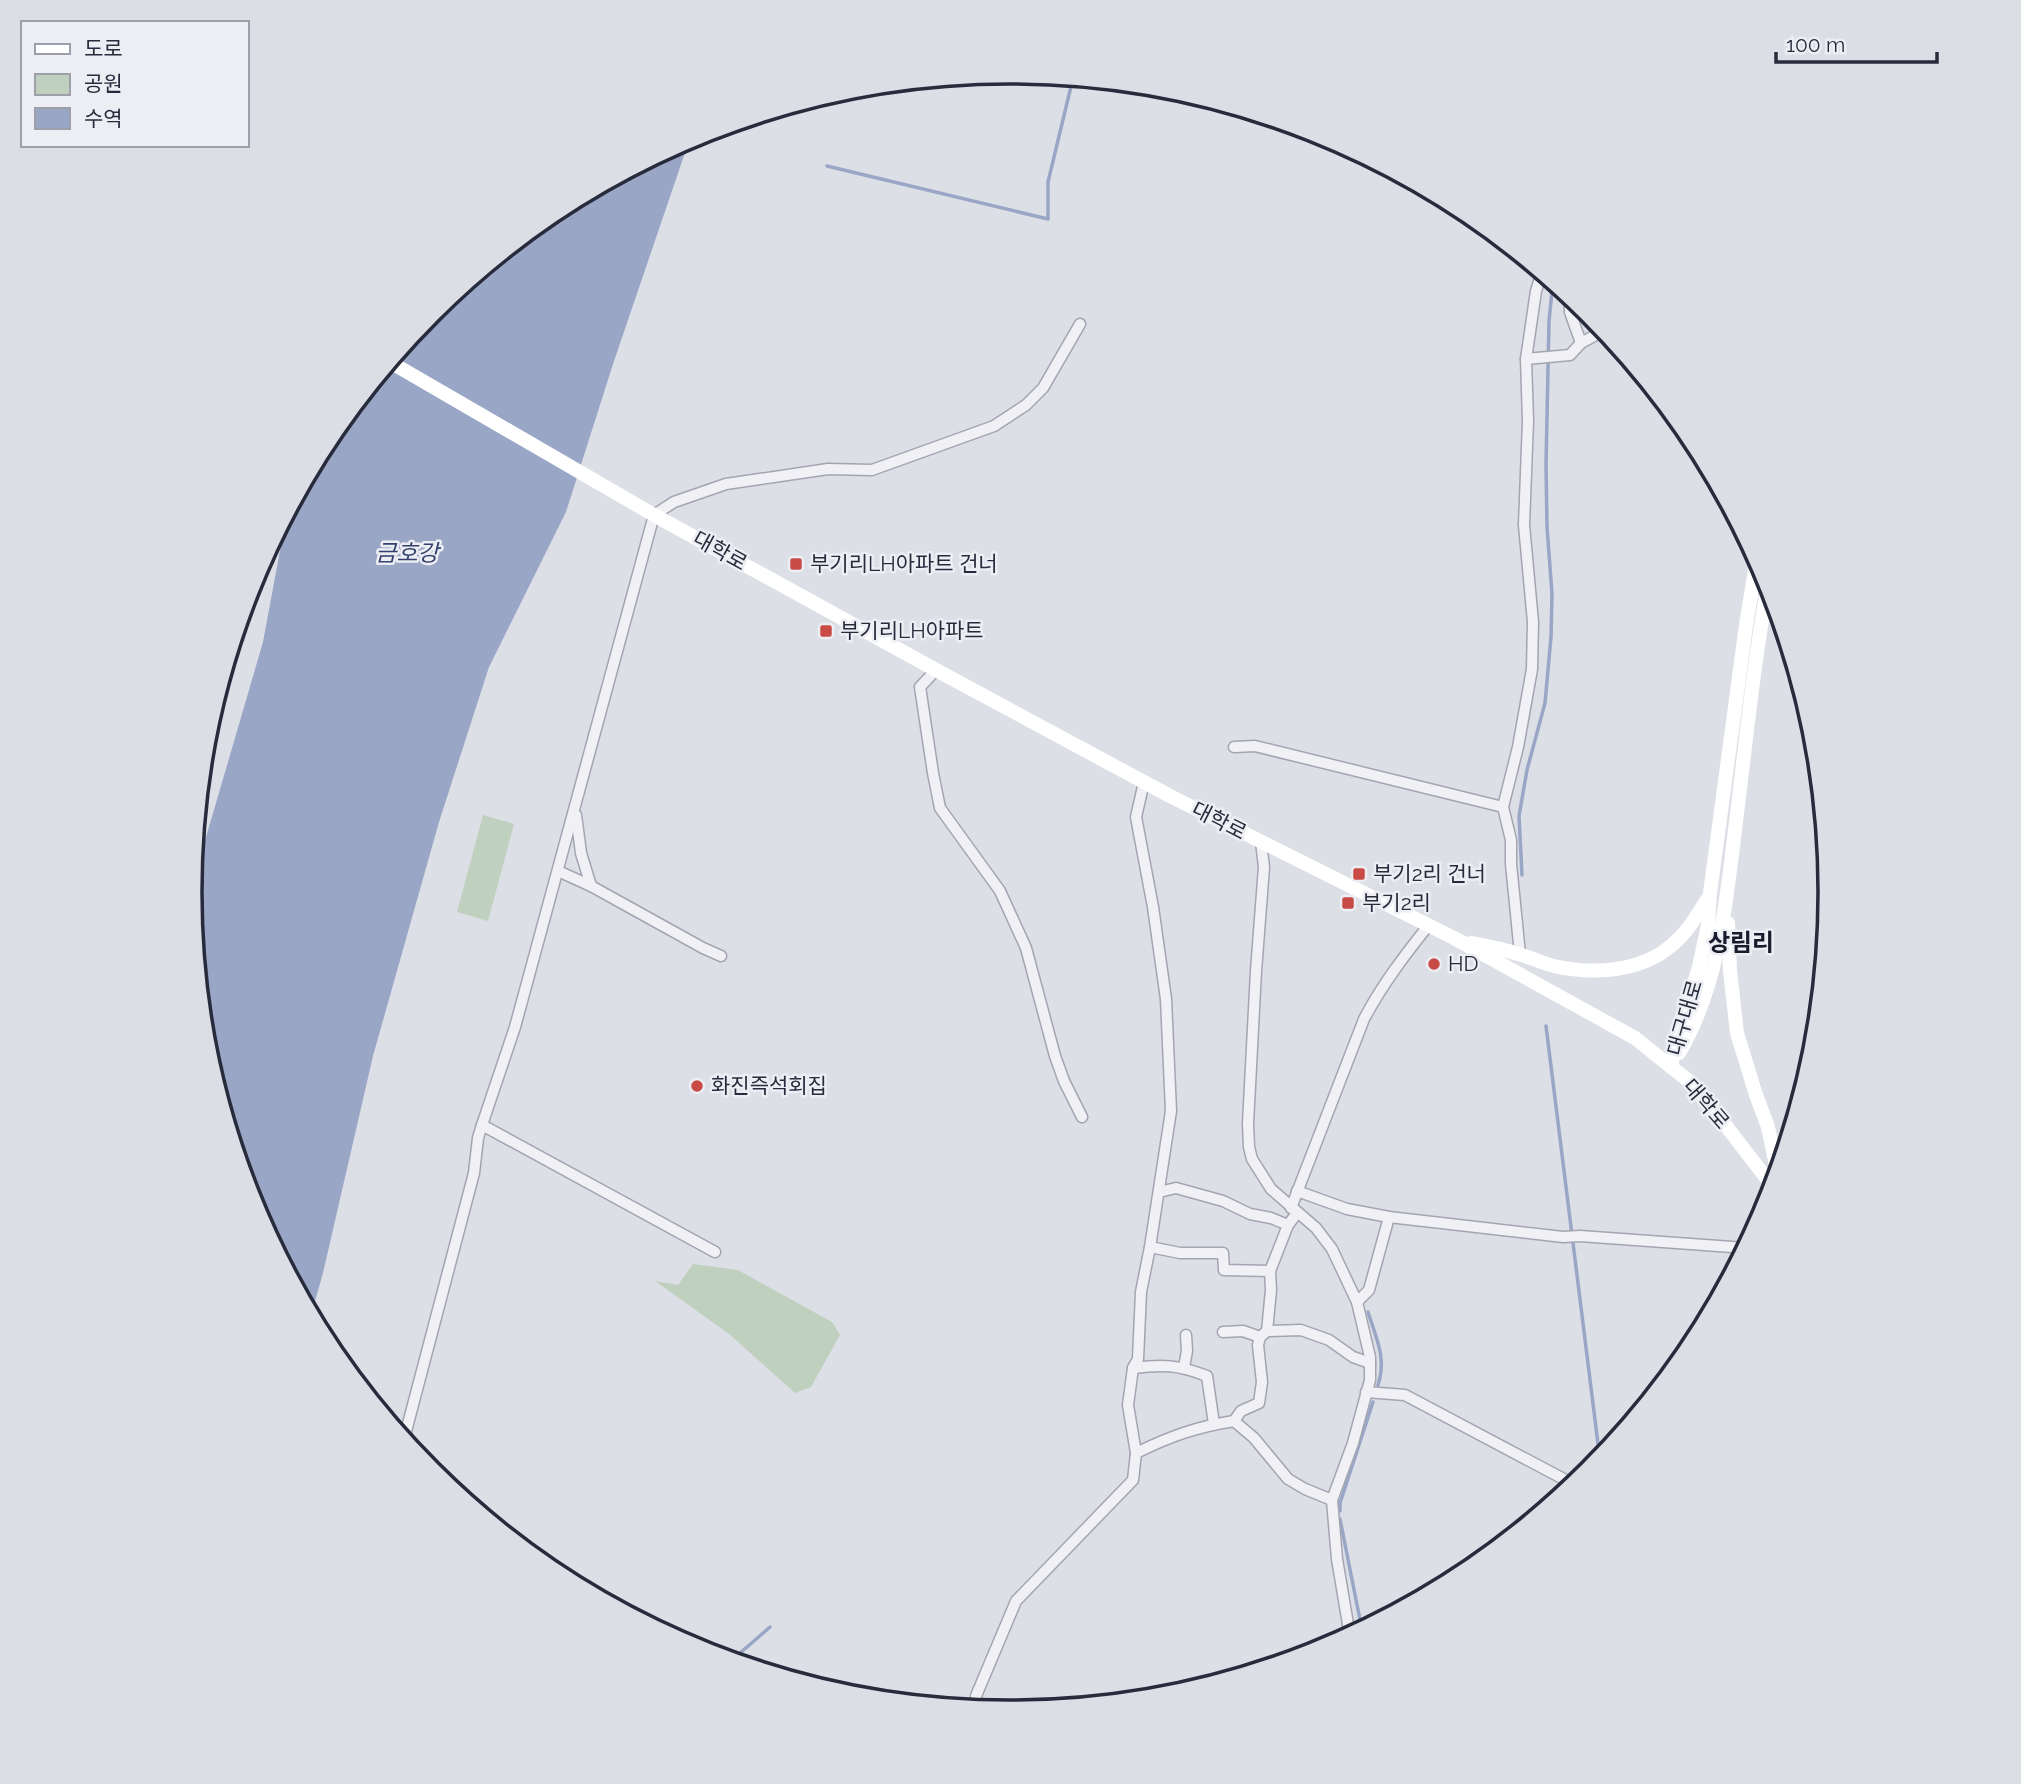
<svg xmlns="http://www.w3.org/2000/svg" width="2021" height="1784" font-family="Raleway,'Noto Sans KR',sans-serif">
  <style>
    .green { fill: #c0d0bf }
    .water { fill: #99a6c6 }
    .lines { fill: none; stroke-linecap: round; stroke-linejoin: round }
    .stream { stroke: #99a6c6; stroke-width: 3.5 }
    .street-casing { stroke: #a3a5b0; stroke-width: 13 }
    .street { stroke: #f0f0f5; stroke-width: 10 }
    .secondary { stroke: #fff; stroke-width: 14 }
    .poi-dot { fill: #c84c45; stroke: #eceef4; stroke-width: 2.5 }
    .labels { text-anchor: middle; stroke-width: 5; stroke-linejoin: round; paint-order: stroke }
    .street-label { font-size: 21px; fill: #272b3c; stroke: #eceef4 }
    .poi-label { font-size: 21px; fill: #272b3c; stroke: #eceef4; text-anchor: start }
    .water-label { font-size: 23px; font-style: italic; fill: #33426e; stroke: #eceef4 }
    .quarter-label { font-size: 24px; font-weight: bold; fill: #1a1c2d; stroke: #eceef4 }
    .rim { fill: none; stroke: #272b3c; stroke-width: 3.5 }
  </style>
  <rect width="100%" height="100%" fill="#dddfe6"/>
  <g class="green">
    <polygon points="483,815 514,824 488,921 457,912"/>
    <polygon points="693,1264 738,1270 832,1322 840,1335 811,1387 795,1393 729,1334 655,1281 678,1285"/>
  </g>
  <polygon class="water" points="690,138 613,364 566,512 489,667 439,822 373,1056 323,1273 311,1315 253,1206 206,1052 190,892 263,642 287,513 329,436 431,312 555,210"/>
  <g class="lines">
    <g class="stream">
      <polyline points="827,166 1048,219 1048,182 1073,78"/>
      <polyline points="1522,875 1519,816 1527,770 1545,703 1551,637 1552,594 1547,527 1546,464 1549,321 1553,281"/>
      <polyline points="1546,1026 1600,1460"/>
      <path d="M1368,1312C1376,1338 1387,1358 1378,1385"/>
      <polyline points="1340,1511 1340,1503 1373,1402"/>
      <polyline points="1340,1519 1362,1630"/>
      <polyline points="732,1660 770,1627"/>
    </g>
    <g class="street-casing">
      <g id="street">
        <polyline points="1569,294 1570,312 1581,343"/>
        <polyline points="1526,359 1570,355 1581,343 1605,330"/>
        <polyline points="936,670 920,687 933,773 940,808 1000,891 1026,948 1055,1056 1064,1081 1082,1117"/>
        <polyline points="1234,747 1255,746 1503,807"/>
        <polyline points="576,815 581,853 591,886"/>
        <polyline points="1261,842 1264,867 1256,971 1248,1124 1249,1147 1252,1159 1271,1189 1316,1228 1332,1249 1357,1302 1370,1357 1370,1380 1353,1443 1332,1500 1337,1559 1350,1636"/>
        <polyline points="558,871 591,886 703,948 721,956"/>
        <polyline points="1520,954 1511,864 1511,840 1503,807 1518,747 1532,669 1533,622 1524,525 1528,421 1526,359 1536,291 1542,272"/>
        <polyline points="1297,1191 1347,1209 1389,1217 1563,1237 1580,1236 1746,1248"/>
        <polyline points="1159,1192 1176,1188 1223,1201 1250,1214 1271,1218 1288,1225"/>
        <path d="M1291,1208L1364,1019C1382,985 1404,956 1428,926"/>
        <polyline points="1150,1247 1180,1253 1223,1253 1224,1270 1270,1271"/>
        <polyline points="715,1252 482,1125 515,1027 654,515 674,502 726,484 828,469 872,470 994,426 1026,405 1043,388 1080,324"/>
        <polyline points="1357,1302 1369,1290 1389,1217"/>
        <polyline points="1267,1331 1301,1330 1329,1340 1353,1357 1370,1363"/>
        <polyline points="1223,1332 1243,1331 1260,1337"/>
        <polyline points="1184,1367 1187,1351 1186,1335"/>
        <path d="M1133,1368C1164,1364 1178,1365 1207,1376L1214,1424"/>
        <polyline points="1366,1392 1405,1395 1575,1485"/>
        <polyline points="1234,1421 1241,1411 1259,1403 1262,1382 1258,1345 1260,1337 1267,1331 1271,1290 1270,1271 1288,1225 1297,1213"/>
        <polyline points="404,1439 474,1173 478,1138 482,1125"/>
        <path d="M1136,1453C1171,1436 1196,1427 1234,1421L1254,1438L1288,1479L1305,1489L1332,1500"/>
        <polyline points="978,1709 976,1696 1016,1601 1133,1480 1136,1453 1128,1405 1133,1368 1138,1359 1141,1292 1150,1247 1171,1111 1166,999 1153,907 1136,817 1144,782"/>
      </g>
    </g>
    <use href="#street" class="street"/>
    <g class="secondary">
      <polyline points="390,362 654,515 936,670 1170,796 1454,938 1635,1038 1690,1082 1716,1113 1774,1188"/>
      <polyline points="1728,923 1730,971 1737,1033 1756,1095 1768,1127 1778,1175"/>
      <path d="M1471,943C1487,946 1503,949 1518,954C1530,957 1542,963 1554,966C1593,975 1641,972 1672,945C1688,932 1697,915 1708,898"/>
      <path d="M1679,1053C1720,984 1726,900 1736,822C1746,741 1754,660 1769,579"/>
      <polyline points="1671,1067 1680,1023 1698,971 1708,925 1710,893 1746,625 1757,558"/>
    </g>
  </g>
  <g class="poi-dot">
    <rect x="789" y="557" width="14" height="14" rx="3.5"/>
    <rect x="819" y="624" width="14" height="14" rx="3.5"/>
    <rect x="1352" y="867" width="14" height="14" rx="3.5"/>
    <rect x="1341" y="896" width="14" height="14" rx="3.5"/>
    <circle cx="1434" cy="964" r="7"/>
    <circle cx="697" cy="1086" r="7"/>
  </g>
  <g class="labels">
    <g class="street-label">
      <text transform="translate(720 551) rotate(29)" y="7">대학로</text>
      <text transform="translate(1219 821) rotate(27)" y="7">대학로</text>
      <text transform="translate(1685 1018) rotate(-74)" y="7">대구대로</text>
      <text transform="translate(1706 1104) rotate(49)" y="7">대학로</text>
    </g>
    <g class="poi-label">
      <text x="810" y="571">부기리LH아파트 건너</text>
      <text x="840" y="638">부기리LH아파트</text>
      <text x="1373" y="881">부기2리 건너</text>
      <text x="1362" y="910">부기2리</text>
      <text x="1448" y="971">HD</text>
      <text x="711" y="1093">화진즉석회집</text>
    </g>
    <g class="water-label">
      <text x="407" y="561">금호강</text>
    </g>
    <g class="quarter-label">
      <text x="1741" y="951">상림리</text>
    </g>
  </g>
  <path d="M0 0H2021V1784H0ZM202 892a808 808 0 1 1 1616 0a808 808 0 1 1-1616 0Z" fill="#dcdee5" fill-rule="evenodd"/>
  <path class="rim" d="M202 892a808 808 0 1 1 1616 0a808 808 0 1 1-1616 0Z"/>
  <rect x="21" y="21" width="228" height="126" fill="#eceef4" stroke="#9da0aa" stroke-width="2"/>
  <rect x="35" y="44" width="35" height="10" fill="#ffffff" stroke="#9da0aa" stroke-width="2"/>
  <text x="84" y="56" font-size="21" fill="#272b3c">도로</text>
  <rect x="35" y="74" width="35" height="21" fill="#c0d0bf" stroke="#9da0aa" stroke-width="2"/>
  <text x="84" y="91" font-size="21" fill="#272b3c">공원</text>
  <rect x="35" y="108" width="35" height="21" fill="#99a6c6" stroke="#9da0aa" stroke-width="2"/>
  <text x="84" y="126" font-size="21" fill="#272b3c">수역</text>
  <path d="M1776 52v10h161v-10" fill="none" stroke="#272b3c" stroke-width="3.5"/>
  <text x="1786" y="52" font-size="21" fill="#272b3c" stroke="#eceef4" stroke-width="5" paint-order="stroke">100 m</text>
</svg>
